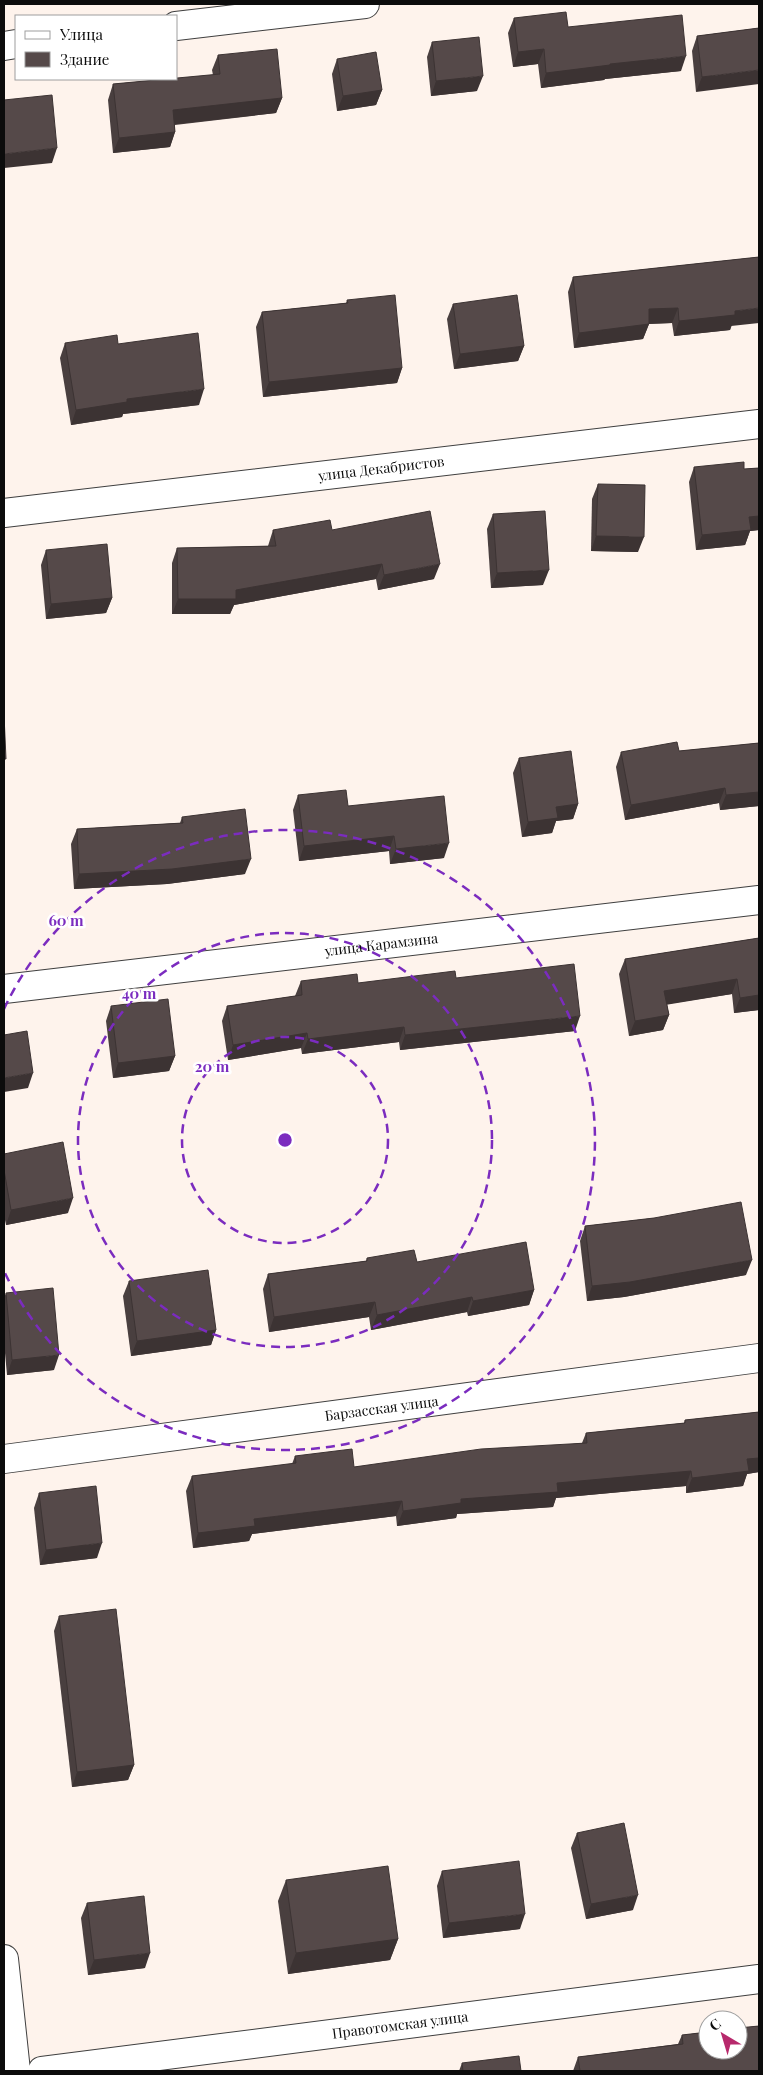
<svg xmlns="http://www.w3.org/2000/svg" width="763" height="2075" font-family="'Playfair Display',serif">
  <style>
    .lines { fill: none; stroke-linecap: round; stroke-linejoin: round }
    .minor-casing { stroke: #3f3f3f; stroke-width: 30 }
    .minor { stroke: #fff; stroke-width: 28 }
    .wall { fill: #493f3f }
    .shaded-wall { fill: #3c3333 }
    .building { fill: #554949; stroke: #3c3333 }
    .ring { fill: none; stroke: #7b2cbf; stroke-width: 2.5; stroke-dasharray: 9 6 }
    .labels { text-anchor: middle; stroke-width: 5; stroke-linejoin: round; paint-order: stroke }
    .street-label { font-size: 14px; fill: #0c0c0c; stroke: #fff }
    .centre { fill: #7b2cbf; stroke: #fff; stroke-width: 2.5 }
    .ring-label { font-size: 15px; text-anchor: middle; font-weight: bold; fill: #7b2cbf; stroke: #fff; stroke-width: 5; stroke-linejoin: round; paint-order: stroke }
  </style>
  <rect width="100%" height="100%" fill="#fef3ec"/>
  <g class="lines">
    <g class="minor-casing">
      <g id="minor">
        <polyline points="176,26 365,4"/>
        <polyline points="4,46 16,44"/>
        <path id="s1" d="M4,513L759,424"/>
        <path id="s2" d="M4,989L759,900"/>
        <path id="s3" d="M4,1459L759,1358"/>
        <polyline points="4,1959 16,2071"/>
        <path id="s4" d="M42,2071L759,1979"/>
      </g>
    </g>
    <use href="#minor" class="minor"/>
  </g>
  <g class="wall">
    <polygon points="514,18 568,27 681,71 605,79 604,80 541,88 538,64 513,67 508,33"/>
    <polygon points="759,28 696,92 692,51 697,36"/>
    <polygon points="432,42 477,91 431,96 427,57"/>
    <polygon points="218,55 282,98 276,113 175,125 175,132 170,147 113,153 108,100 113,84 213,75 212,70"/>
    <polygon points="337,59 382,90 376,105 337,111 332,74"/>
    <polygon points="759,257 730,330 674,336 672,323 649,324 643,339 574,348 568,292 573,277"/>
    <polygon points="347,300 402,368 397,383 263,397 256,327 262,312 346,303"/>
    <polygon points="453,304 524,346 518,361 454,369 447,319"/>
    <polygon points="65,343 118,344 199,405 123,414 122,417 71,425 60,358"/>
    <polygon points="694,467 744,469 759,468 759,530 750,531 745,545 696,550 689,482"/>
    <polygon points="598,484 638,552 591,551 592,499"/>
    <polygon points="493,514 543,585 491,588 487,529"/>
    <polygon points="273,530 332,530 434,579 378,590 376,579 234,605 230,614 172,614 172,563 177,548 268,546"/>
    <polygon points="46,550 112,598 106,613 46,619 41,565"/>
    <polygon points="759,743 759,806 720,810 719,803 625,820 616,767 621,752 679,751"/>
    <polygon points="519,758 578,804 573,819 556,821 552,833 522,837 513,773"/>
    <polygon points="298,795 348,806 444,858 390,864 389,851 299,861 293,810"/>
    <polygon points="182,817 245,874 167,884 74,889 71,844 77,829 180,823"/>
    <polygon points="759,938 759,1010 734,1013 732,994 667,1004 669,1015 663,1030 629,1036 619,974 625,959"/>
    <polygon points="456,978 575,1031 400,1050 399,1042 302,1054 301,1048 228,1060 222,1021 227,1006 295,996 301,981 358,983"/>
    <polygon points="111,1006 175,1056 169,1071 113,1078 106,1021"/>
    <polygon points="4,1154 68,1213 6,1225 4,1215"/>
    <polygon points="654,1218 746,1275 624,1297 587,1301 580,1241 585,1226"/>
    <polygon points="367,1258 417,1262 534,1290 529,1305 468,1316 467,1312 371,1330 369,1317 269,1332 263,1289 268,1274 366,1261"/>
    <polygon points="129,1281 216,1330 211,1345 131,1356 123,1296"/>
    <polygon points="6,1293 54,1370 7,1375 4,1342 4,1298"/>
    <polygon points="759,1412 759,1472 747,1474 743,1486 686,1493 686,1486 556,1498 553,1507 457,1514 456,1518 397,1526 396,1516 252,1534 249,1541 193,1548 186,1491 192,1476 292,1464 295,1456 354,1467 582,1443 586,1433 684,1423 685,1420"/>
    <polygon points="39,1493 97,1558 40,1565 34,1508"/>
    <polygon points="59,1616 134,1765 128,1780 72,1787 54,1631"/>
    <polygon points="577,1833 633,1910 586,1919 571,1848"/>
    <polygon points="442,1871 520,1929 443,1938 437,1886"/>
    <polygon points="286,1880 398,1939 390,1960 288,1974 278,1901"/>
    <polygon points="87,1903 145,1968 88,1975 81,1918"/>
    <polygon points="759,2023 759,2071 573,2071 578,2057 678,2044 682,2035 758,2026"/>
    <polygon points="462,2063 521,2071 459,2071"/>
  </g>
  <g class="shaded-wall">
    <polygon points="544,49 538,64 513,67 518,52"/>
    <polygon points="686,56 681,71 605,79 604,80 541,88 546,73 610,64"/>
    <polygon points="759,70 759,84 696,92 702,77"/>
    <polygon points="483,76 477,91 431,96 436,81"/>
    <polygon points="382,90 376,105 337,111 343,96"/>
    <polygon points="282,98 276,113 168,125 173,110"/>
    <polygon points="175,132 170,147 113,153 119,138"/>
    <polygon points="57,148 52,163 4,168 4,154"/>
    <polygon points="678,308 672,323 644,324 649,309"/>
    <polygon points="759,308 759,323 731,326 730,330 674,336 679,321 735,311"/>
    <polygon points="649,324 643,339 574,348 579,333"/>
    <polygon points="524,346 518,361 454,369 460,354"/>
    <polygon points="402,368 397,383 263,397 269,382"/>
    <polygon points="204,389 199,405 123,414 122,417 71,425 76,410 127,399"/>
    <polygon points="759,516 759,530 750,531 745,545 696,550 702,535 749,517"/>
    <polygon points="596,536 644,537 638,552 591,551"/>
    <polygon points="382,564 376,579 234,605 230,614 172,614 178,599 236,590"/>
    <polygon points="440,564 434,579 378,590 384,575"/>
    <polygon points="549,570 543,585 491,588 497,573"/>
    <polygon points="112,598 106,613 46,619 51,604"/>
    <polygon points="725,788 719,803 625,820 631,805"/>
    <polygon points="759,792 759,806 720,810 726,795"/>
    <polygon points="578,804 573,819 556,821 552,833 522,837 528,822 556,807"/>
    <polygon points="394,836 389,851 299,861 304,846"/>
    <polygon points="449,843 444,858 390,864 396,849"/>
    <polygon points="251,859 245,874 167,884 74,889 79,874"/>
    <polygon points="737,979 732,994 659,1006 664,991"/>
    <polygon points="759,995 759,1010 734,1013 740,998"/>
    <polygon points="669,1015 663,1030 629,1036 635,1021"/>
    <polygon points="580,1016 575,1031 400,1050 405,1035"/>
    <polygon points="404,1027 399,1042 302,1054 308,1039"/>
    <polygon points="307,1033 301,1048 228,1060 233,1045"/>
    <polygon points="175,1056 169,1071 113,1078 118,1063"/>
    <polygon points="33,1073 28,1088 4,1092 4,1078"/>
    <polygon points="73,1198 68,1213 6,1225 11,1210"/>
    <polygon points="752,1260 746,1275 624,1297 587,1301 592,1286"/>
    <polygon points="534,1290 529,1305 468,1316 473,1301"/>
    <polygon points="472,1297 467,1312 371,1330 377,1315"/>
    <polygon points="375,1302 369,1317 269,1332 274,1317"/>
    <polygon points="216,1330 211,1345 131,1356 137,1341"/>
    <polygon points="59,1355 54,1370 7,1375 12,1360"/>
    <polygon points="759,1458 759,1472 747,1474 743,1486 686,1493 692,1478 747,1459"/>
    <polygon points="691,1471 686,1486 556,1498 553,1507 457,1514 456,1518 397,1526 403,1511 461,1499 557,1483"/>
    <polygon points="402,1501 396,1516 252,1534 249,1541 193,1548 198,1533 254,1519"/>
    <polygon points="102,1543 97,1558 40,1565 46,1550"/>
    <polygon points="134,1765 128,1780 72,1787 77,1772"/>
    <polygon points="638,1895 633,1910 586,1919 591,1904"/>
    <polygon points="525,1914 520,1929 443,1938 449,1923"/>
    <polygon points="398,1939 390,1960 288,1974 296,1953"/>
    <polygon points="150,1953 145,1968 88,1975 94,1960"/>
  </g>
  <g class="building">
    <polygon points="566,12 568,27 682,15 686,56 610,64 610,65 546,73 544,49 518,52 514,18"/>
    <polygon points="759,28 759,70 702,77 697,36"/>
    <polygon points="479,37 483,76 436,81 432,42"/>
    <polygon points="277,49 282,98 173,110 175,132 119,138 113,84 220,74 218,55"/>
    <polygon points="376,52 382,90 343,96 337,59"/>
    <polygon points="52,95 57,148 4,154 4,100"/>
    <polygon points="759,257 759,308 735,311 735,315 679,321 678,308 649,309 649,324 579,333 573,277"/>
    <polygon points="395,295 402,368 269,382 262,312 348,303 347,300"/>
    <polygon points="517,295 524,346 460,354 453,304"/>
    <polygon points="198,333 204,389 127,399 127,402 76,410 65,343 117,335 118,344"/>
    <polygon points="744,462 744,469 759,468 759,516 749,517 751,530 702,535 694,467"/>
    <polygon points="598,484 645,485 644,537 596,536"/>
    <polygon points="430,511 440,564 384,575 382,564 236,590 236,599 178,599 177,548 276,546 273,530 330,520 332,530"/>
    <polygon points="545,511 549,570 497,573 493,514"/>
    <polygon points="107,544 112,598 51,604 46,550"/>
    <polygon points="4,715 6,759 4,759"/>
    <polygon points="677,742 679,751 759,743 759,792 726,795 725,788 631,805 621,752"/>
    <polygon points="571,751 578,804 556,807 558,818 528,822 519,758"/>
    <polygon points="346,790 348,806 444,796 449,843 396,849 394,836 304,846 298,795"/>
    <polygon points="245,809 251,859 172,869 79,874 77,829 183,823 182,817"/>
    <polygon points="759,938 759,995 740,998 737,979 664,991 669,1015 635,1021 625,959"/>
    <polygon points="574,964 580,1016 405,1035 404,1027 308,1039 307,1033 233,1045 227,1006 302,995 301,981 357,974 358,983 455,971 456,978"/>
    <polygon points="168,999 175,1056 118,1063 111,1006"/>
    <polygon points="27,1031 33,1073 4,1078 4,1035"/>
    <polygon points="63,1142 73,1198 11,1210 4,1170 4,1154"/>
    <polygon points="741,1202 752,1260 630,1282 592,1286 585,1226 654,1218"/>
    <polygon points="526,1242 534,1290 473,1301 472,1297 377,1315 375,1302 274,1317 268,1274 367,1261 367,1258 414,1250 417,1262"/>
    <polygon points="208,1270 216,1330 137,1341 129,1281"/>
    <polygon points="53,1288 59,1355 12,1360 6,1293"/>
    <polygon points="759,1412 759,1458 747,1459 749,1471 692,1478 691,1471 557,1483 558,1492 461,1499 461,1503 403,1511 402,1501 254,1519 255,1526 198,1533 192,1476 296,1463 295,1456 352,1449 354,1467 481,1449 587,1443 586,1433 685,1423 685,1420"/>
    <polygon points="96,1486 102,1543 46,1550 39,1493"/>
    <polygon points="116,1609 134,1765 77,1772 59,1616"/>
    <polygon points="624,1823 638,1895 591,1904 577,1833"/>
    <polygon points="519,1861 525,1914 449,1923 442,1871"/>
    <polygon points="388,1866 398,1939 296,1953 286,1880"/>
    <polygon points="144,1896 150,1953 94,1960 87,1903"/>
    <polygon points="759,2026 759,2071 580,2071 578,2057 683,2044 682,2035 708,2032 708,2050 738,2050 738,2028"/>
    <polygon points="519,2056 521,2071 463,2071 462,2063"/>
  </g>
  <g class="ring">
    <circle cx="285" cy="1140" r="103"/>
    <circle cx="285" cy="1140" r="207"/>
    <path d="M4 1009A310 310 0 1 1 4 1271"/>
  </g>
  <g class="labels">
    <g class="street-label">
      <text dy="5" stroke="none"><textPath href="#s1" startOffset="380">улица Декабристов</textPath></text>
      <text dy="5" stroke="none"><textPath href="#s2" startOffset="380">улица Карамзина</textPath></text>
      <text dy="5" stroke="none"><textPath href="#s3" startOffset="381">Барзасская улица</textPath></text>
      <text dy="5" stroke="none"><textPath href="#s4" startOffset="361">Правотомская улица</textPath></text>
    </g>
  </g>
  <circle cx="285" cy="1140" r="8" class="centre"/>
  <g class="ring-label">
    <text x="66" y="926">60 m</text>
    <text x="139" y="999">40 m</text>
    <text x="212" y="1072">20 m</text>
  </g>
  <rect width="763" height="2075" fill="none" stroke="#0c0c0c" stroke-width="10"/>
  <rect x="15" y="15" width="162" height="65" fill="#ffffff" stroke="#9e9e9e"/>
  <rect x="25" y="31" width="25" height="8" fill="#ffffff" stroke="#9e9e9e"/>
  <text x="60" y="40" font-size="15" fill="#0c0c0c">Улица</text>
  <rect x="25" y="52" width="25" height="15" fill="#554949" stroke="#9e9e9e"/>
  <text x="60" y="65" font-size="15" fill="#0c0c0c">Здание</text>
  <g transform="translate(723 2035) rotate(322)"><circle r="24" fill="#ffffff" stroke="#9e9e9e"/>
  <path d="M0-4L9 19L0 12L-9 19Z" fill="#b7296c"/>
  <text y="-8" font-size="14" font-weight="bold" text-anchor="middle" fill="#0c0c0c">С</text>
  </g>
</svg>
